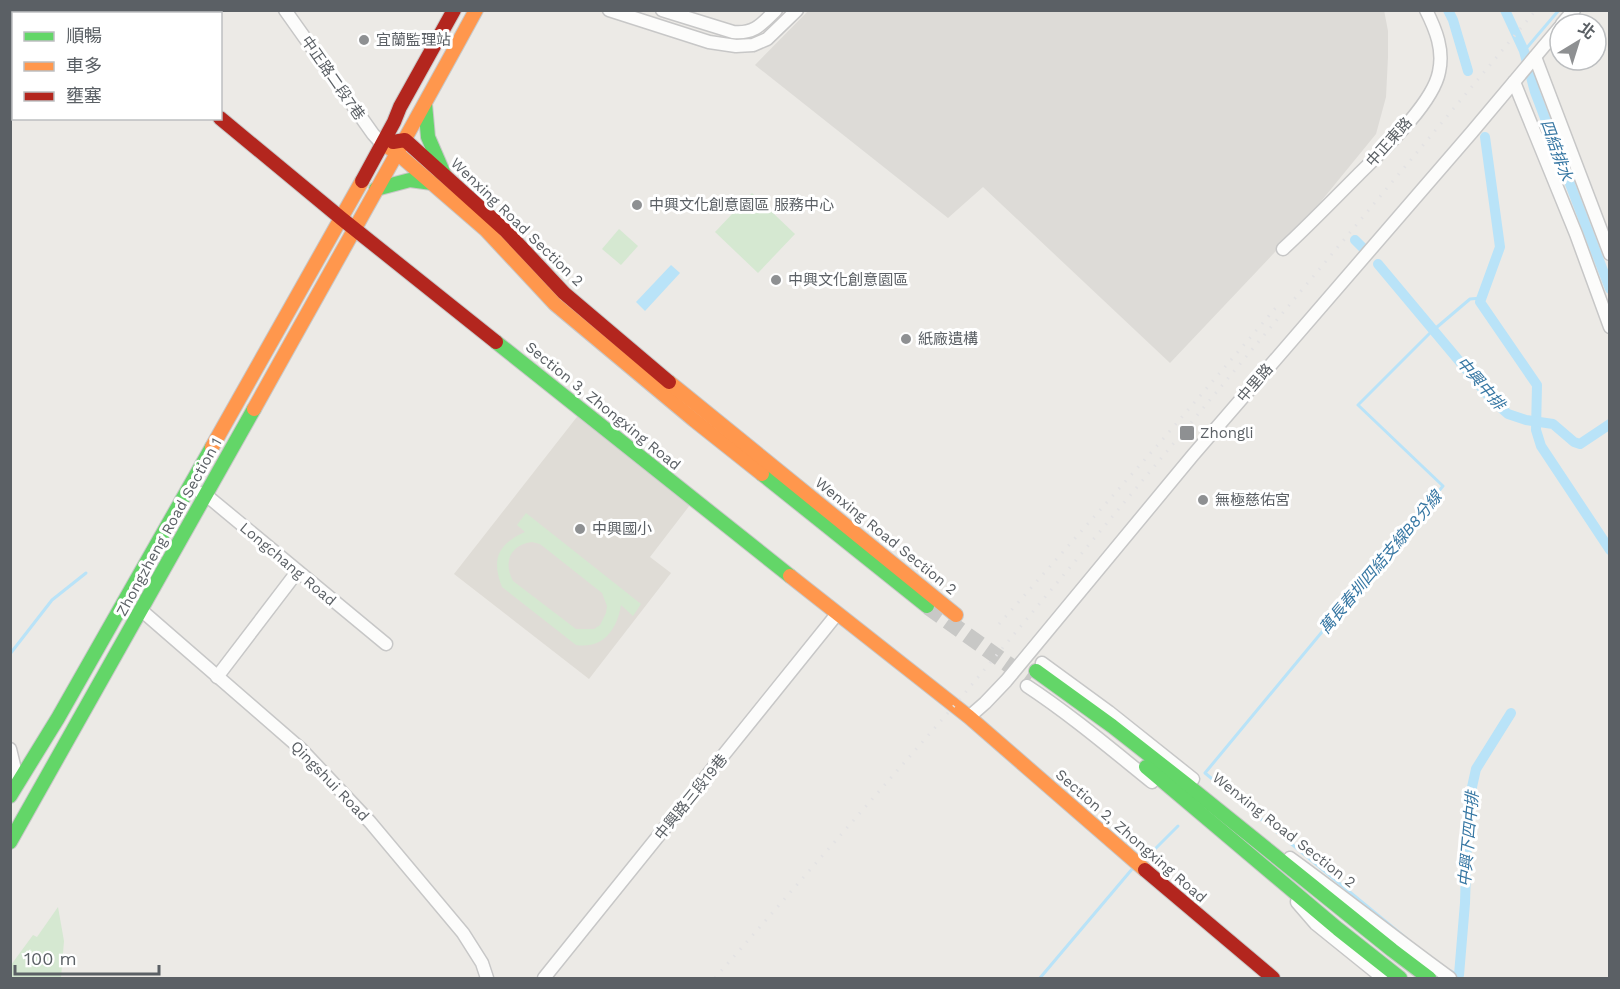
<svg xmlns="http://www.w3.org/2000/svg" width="1620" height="989" font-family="'Work Sans','Noto Sans TC',sans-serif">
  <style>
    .industrial { fill: #dddbd7 }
    .education { fill: #dfdcd6 }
    .green { fill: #d5e8d1; fill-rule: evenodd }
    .water { fill: #b9e3f8 }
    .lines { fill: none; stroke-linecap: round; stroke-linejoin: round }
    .stream { stroke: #b9e3f8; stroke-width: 3 }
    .canal { stroke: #b9e3f8; stroke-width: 10 }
    .secondary-tunnel { stroke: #c8c8c6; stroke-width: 16; stroke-dasharray: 16 8; stroke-linecap: butt }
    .street-casing { stroke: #c7c7c7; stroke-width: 15 }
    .fast-casing { stroke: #c8c8c8; stroke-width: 16 }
    .slow-casing { stroke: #c8c8c8; stroke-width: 16 }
    .jam-casing { stroke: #c8c8c8; stroke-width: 16 }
    .street { stroke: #fcfcfb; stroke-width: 12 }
    .fast { stroke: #63d668; stroke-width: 14 }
    .slow { stroke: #ff974d; stroke-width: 14 }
    .jam { stroke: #b3261e; stroke-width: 14 }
    .rail { stroke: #e3e2e3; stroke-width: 3; stroke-dasharray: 1.5 8; stroke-linecap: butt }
    .poi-dot { fill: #8e9092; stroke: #fff; stroke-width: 2 }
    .labels { text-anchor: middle; stroke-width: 6; stroke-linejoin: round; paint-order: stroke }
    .poi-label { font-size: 15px; fill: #5b6065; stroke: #fff; text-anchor: start }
    .street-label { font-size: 15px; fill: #5b6065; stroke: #fff }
    .water-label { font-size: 16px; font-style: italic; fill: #3777a3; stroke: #fff }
  </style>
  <rect width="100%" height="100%" fill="#eceae6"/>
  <polygon class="industrial" points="1384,10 1388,31 1388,57 1386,97 1376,134 1309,216 1170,363 983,187 948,218 755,65 808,11"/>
  <polygon class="education" points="580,413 693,501 650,557 671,573 589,679 454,574"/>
  <g class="green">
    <polygon points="752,193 795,234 758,273 715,232"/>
    <polygon points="619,229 638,246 621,265 602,249"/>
    <path d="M526,513L641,604L633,616L621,605C617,630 603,649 576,645L502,587C491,559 498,544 525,532L517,525ZM532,542L540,544L602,593L607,606L606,613L600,625L594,629H576L513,581C503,562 510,545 532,542Z"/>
    <polygon points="58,907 64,941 61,978 11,978 11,965 33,935 37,937"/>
  </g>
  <polygon class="water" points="671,265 680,273 645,311 636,302"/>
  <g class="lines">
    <g class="stream">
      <polyline points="1524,51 1559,10"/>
      <polyline points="10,654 52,600 86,573"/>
      <polyline points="1143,861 1178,826"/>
      <polyline points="1407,939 1205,773 1443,486 1358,405 1430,333 1470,299 1482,298"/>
      <polyline points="1451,971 1462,978"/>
      <polyline points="1040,978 1133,868"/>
    </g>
    <g class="canal">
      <polyline points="1448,10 1453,20 1468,71"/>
      <polyline points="1505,10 1524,51 1535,92 1610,289"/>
      <polyline points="1485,137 1500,247 1480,302 1537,385 1536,430 1541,446 1610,550"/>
      <polyline points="1355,240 1363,248"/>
      <polyline points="1378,264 1491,399 1508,414 1526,420 1553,424 1574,442 1580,444 1610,424"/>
      <polyline points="1459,975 1465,903 1468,805 1476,769 1511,713"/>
    </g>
    <polyline class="secondary-tunnel" points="928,607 1030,680"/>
    <g class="street-casing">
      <g id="street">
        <polyline points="165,10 167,14"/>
        <polyline points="285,10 373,134 382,144"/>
        <polyline points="609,10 709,42 736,46 753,45 767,39 797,10"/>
        <path d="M662,10L733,32C754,34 761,25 776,10"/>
        <polyline points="10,21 14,15"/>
        <polyline points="1562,24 1574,10"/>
        <polyline points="1535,57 1610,254"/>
        <polyline points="1514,82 1576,234 1610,327"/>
        <path d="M1283,249C1309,225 1333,200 1358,175C1381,152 1433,104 1439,72C1444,50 1436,30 1426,10"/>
        <polyline points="201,493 206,495 386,644"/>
        <polyline points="141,610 301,749 370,822 463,933 482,963 487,978"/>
        <polyline points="1042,663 1109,712 1193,779"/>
        <polyline points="217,677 297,572"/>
        <path d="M1027,686C1071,715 1111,749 1152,782"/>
        <polyline points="969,717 985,703 1006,681 1193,455 1472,132 1560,27"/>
        <polyline points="10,749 18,782"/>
        <path d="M1290,858C1344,897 1396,939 1450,978"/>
        <polyline points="1297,902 1316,924 1383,978"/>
        <polyline points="544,978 837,614"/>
      </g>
    </g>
    <g class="fast-casing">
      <g id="fast">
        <polyline points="89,10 93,14"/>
        <polyline points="425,104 428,137 444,174"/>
        <polyline points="376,189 410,180 432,183"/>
        <polyline points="496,342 790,576"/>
        <polyline points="762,474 927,606"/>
        <polyline points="1036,671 1112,726 1186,784 1392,950 1429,978"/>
        <polyline points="1146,767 1338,929 1400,978"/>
        <polyline points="10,796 58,718 212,447"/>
        <polyline points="10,842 254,409"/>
      </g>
    </g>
    <g class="slow-casing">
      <g id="slow">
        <polyline points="388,147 397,153 486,230 555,304 694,420 762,474"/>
        <polyline points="669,382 956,615"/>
        <path d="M254,409C328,276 403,144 476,10"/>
        <polyline points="212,447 362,181"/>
        <polyline points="790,576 969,717 1145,870"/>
      </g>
    </g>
    <g class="jam-casing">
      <g id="jam">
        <polyline points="220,118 342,219 496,342"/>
        <polyline points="393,142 405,140 505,230 564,293 669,382"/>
        <polyline points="362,181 394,122 400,107 454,10"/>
        <polyline points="1145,870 1273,978"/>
      </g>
    </g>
    <use href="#street" class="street"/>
    <use href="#fast" class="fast"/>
    <use href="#slow" class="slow"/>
    <use href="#jam" class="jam"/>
    <g class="rail">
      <polyline points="999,624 1163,439 1279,304"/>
      <polyline points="715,978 954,706 1536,10"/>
    </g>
  </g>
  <g class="poi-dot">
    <circle cx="364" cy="40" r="6"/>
    <circle cx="637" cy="205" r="6"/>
    <circle cx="776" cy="280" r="6"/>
    <circle cx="906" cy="339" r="6"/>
    <rect x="1179" y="425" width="16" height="16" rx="3"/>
    <circle cx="1203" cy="500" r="6"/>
    <circle cx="580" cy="529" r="6"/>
  </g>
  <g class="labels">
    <g class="poi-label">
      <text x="376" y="45">宜蘭監理站</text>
      <text x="649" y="210">中興文化創意園區 服務中心</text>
      <text x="788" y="285">中興文化創意園區</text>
      <text x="918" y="344">紙廠遺構</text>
      <text x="1200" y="438">Zhongli</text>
      <text x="1215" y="505">無極慈佑宮</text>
      <text x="592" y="534">中興國小</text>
    </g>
    <g class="street-label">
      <text transform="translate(333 78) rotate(55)" y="5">中正路二段7巷</text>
      <text transform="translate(1389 142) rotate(-48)" y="5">中正東路</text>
      <text transform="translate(517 222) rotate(44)" y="5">Wenxing Road Section 2</text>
      <text transform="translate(1255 383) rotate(-49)" y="5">中里路</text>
      <text transform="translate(603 406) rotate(39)" y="5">Section 3, Zhongxing Road</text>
      <text transform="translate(169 527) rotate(-61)" y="5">Zhongzheng Road Section 1</text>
      <text transform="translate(886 536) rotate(39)" y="5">Wenxing Road Section 2</text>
      <text transform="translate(288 564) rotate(40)" y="5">Longchang Road</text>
      <text transform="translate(330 781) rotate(46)" y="5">Qingshui Road</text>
      <text transform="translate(691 797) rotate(-51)" y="5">中興路三段19巷</text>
      <text transform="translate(1284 830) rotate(38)" y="5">Wenxing Road Section 2</text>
      <text transform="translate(1131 836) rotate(41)" y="5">Section 2, Zhongxing Road</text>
    </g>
    <g class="water-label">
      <text transform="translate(1557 150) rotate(70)" y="6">四結排水</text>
      <text transform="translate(1481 383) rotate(49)" y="6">中興中排</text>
      <text transform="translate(1380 562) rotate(-50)" y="6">萬長春圳四結支線B8分線</text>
      <text transform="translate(1468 839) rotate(-85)" y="6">中興下四中排</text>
    </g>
  </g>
  <rect width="1620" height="989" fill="none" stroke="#5b6065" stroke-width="24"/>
  <rect x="12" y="12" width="210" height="108" fill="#ffffff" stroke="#bdbfc1" stroke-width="1.5"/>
  <rect x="24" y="32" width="30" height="9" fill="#63d668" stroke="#bdbfc1" stroke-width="1.5"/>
  <text x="66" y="42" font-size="18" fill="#5b6065">順暢</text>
  <rect x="24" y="62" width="30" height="9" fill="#ff974d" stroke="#bdbfc1" stroke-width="1.5"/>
  <text x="66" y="72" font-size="18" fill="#5b6065">車多</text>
  <rect x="24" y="92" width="30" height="9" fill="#b3261e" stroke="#bdbfc1" stroke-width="1.5"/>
  <text x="66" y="102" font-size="18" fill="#5b6065">壅塞</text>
  <g transform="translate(1578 42) rotate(38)"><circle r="28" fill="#ffffff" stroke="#bdbfc1" stroke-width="1.5"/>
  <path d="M0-4.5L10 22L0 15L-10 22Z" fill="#8e9092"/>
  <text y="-9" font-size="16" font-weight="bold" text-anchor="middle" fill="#5b6065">北</text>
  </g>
  <path d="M15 965v9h144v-9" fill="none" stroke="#5b6065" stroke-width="3"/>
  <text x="24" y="965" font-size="18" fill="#5b6065" stroke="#ffffff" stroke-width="4.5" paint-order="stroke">100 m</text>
</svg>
